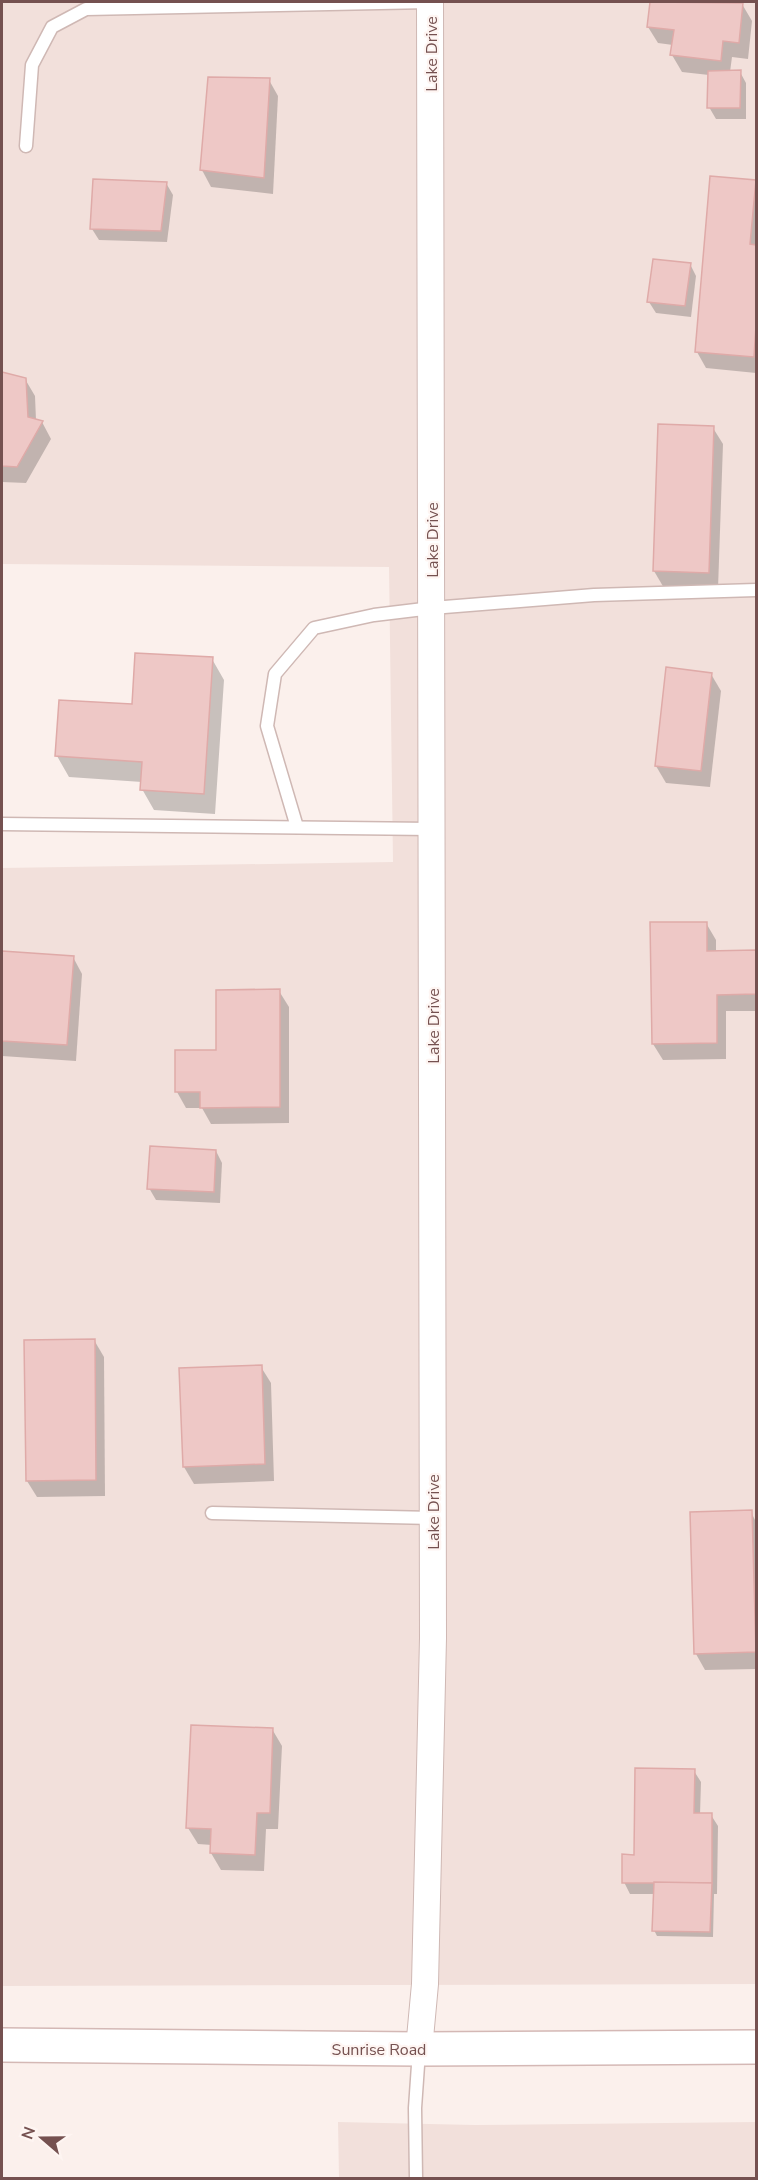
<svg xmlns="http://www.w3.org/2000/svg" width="758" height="2180" font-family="'Nunito Sans',sans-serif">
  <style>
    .residential { fill: #f2e0db }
    .shadow { fill: #0003 }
    .building { fill: #eec8c6; stroke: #dfaaa8; stroke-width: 1.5 }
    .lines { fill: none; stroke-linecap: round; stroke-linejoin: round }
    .lane-casing { stroke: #cfb8b4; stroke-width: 15 }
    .street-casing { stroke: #cfb8b4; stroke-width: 28 }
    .secondary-casing { stroke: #d4b8b5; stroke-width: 36 }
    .lane { stroke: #fff; stroke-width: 12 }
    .street { stroke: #fff; stroke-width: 26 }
    .secondary { stroke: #fff; stroke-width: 33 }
    .labels { text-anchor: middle; stroke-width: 4.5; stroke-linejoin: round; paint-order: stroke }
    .street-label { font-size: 16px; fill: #755150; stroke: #fef5f2 }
  </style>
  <rect width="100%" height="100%" fill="#fbf0ec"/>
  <g class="residential">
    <polygon points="2,2 756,2 756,1984 2,1986 2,868 393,862 389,567 2,564"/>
    <polygon points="338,2122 475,2125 756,2122 756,2178 339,2178"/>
  </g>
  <g class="shadow">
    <polygon points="651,2 727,2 742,4 752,21 748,59 732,57 730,72 740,72 746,83 746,119 716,119 709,107 709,75 682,72 672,55 673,45 658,43 648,27"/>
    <polygon points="269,80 278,96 273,194 211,187 202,170"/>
    <polygon points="755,182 756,185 756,373 706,368 697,352"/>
    <polygon points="166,183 173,195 167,242 99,240 92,229"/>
    <polygon points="690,264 696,276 691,317 656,313 649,302"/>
    <polygon points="2,373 25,379 35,396 36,420 42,422 51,439 26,483 2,482"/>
    <polygon points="713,428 723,444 718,589 664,588 654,571"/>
    <polygon points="212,659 224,680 215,814 154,810 142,789 142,782 69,777 57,756 133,706"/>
    <polygon points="711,674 721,691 710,787 666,783 656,766"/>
    <polygon points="706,923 716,940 716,952 756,952 756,1011 726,1011 726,1059 663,1060 653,1044"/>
    <polygon points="2,952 73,957 82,974 76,1061 2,1056"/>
    <polygon points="279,991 289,1007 289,1123 211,1124 202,1108 186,1108 177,1092"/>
    <polygon points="216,1151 222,1163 220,1203 156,1200 149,1188"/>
    <polygon points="94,1340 104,1357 105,1496 37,1497 27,1481"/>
    <polygon points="261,1367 271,1383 274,1481 194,1484 184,1467 181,1369"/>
    <polygon points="751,1512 756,1522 756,1669 705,1670 696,1654"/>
    <polygon points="272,1729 282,1746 278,1829 266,1829 264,1871 221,1870 211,1853 212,1845 198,1844 188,1828"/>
    <polygon points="694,1771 701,1782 700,1815 711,1815 718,1826 717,1894 714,1894 713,1937 657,1936 654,1930 655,1894 630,1894 624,1882 635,1856"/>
  </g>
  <g class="building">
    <polygon points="650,2 743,3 739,43 723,41 721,61 670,55 674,30 647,27"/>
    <polygon points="741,70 740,108 707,108 708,71"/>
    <polygon points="208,77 270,78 264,178 200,170"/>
    <polygon points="710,176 756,180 750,244 756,245 756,326 754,357 695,352"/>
    <polygon points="93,179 167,182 161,231 90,229"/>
    <polygon points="653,259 691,263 685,306 647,302"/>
    <polygon points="2,372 26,378 28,417 43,421 17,467 2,466"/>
    <polygon points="658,424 714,426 709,573 653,571"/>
    <polygon points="135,653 213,657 204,794 140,790 142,762 55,756 59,700 132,704"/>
    <polygon points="666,667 712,673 701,771 655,766"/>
    <polygon points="650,922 707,922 707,951 756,950 756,994 717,995 717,1043 652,1044"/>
    <polygon points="2,951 74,956 67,1045 2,1041"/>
    <polygon points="280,989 280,1107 200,1108 200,1092 175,1092 175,1050 216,1050 216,990"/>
    <polygon points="150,1146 216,1150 214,1192 147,1189"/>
    <polygon points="95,1339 96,1480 26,1481 24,1340"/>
    <polygon points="262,1365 265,1464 183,1467 179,1368"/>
    <polygon points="752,1510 756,1652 694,1654 690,1512"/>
    <polygon points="191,1725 273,1728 270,1813 257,1813 255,1855 210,1853 211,1829 186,1828"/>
    <polygon points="635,1768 695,1769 694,1813 712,1813 712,1883 622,1883 622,1854 634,1855"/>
    <polygon points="654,1882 712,1883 710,1932 652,1931"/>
  </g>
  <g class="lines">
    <g class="lane-casing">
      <g id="lane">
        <polyline points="26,146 32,65 52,27 86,9 430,2"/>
        <polyline points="2,824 432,829"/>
        <polyline points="297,827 267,726 275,674 314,628 374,615 432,608 594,595 756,590"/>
        <polyline points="212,1513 433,1518"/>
        <polyline points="416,2178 415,2108 419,2051"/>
      </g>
    </g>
    <g class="street-casing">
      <polyline id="street" points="419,2049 425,1984 433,1638 430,2"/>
    </g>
    <g class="secondary-casing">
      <polyline id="secondary" points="2,2045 419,2049 756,2047"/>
    </g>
    <use href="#lane" class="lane"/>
    <use href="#street" class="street"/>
    <use href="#secondary" class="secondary"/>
  </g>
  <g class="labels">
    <g class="street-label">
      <text transform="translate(431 54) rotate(-90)" y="6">Lake Drive</text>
      <text transform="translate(432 540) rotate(-90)" y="6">Lake Drive</text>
      <text transform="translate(433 1026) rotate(-90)" y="6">Lake Drive</text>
      <text transform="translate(433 1512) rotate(-90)" y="6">Lake Drive</text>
      <text x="379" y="2055">Sunrise Road</text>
    </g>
  </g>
  <rect width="758" height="2180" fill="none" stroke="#755150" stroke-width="6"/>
  <g transform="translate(42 2138) rotate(290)" stroke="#fef5f2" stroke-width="4.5" paint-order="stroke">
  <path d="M0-4.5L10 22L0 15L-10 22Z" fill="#755150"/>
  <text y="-9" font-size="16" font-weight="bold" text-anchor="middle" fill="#755150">N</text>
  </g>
</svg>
